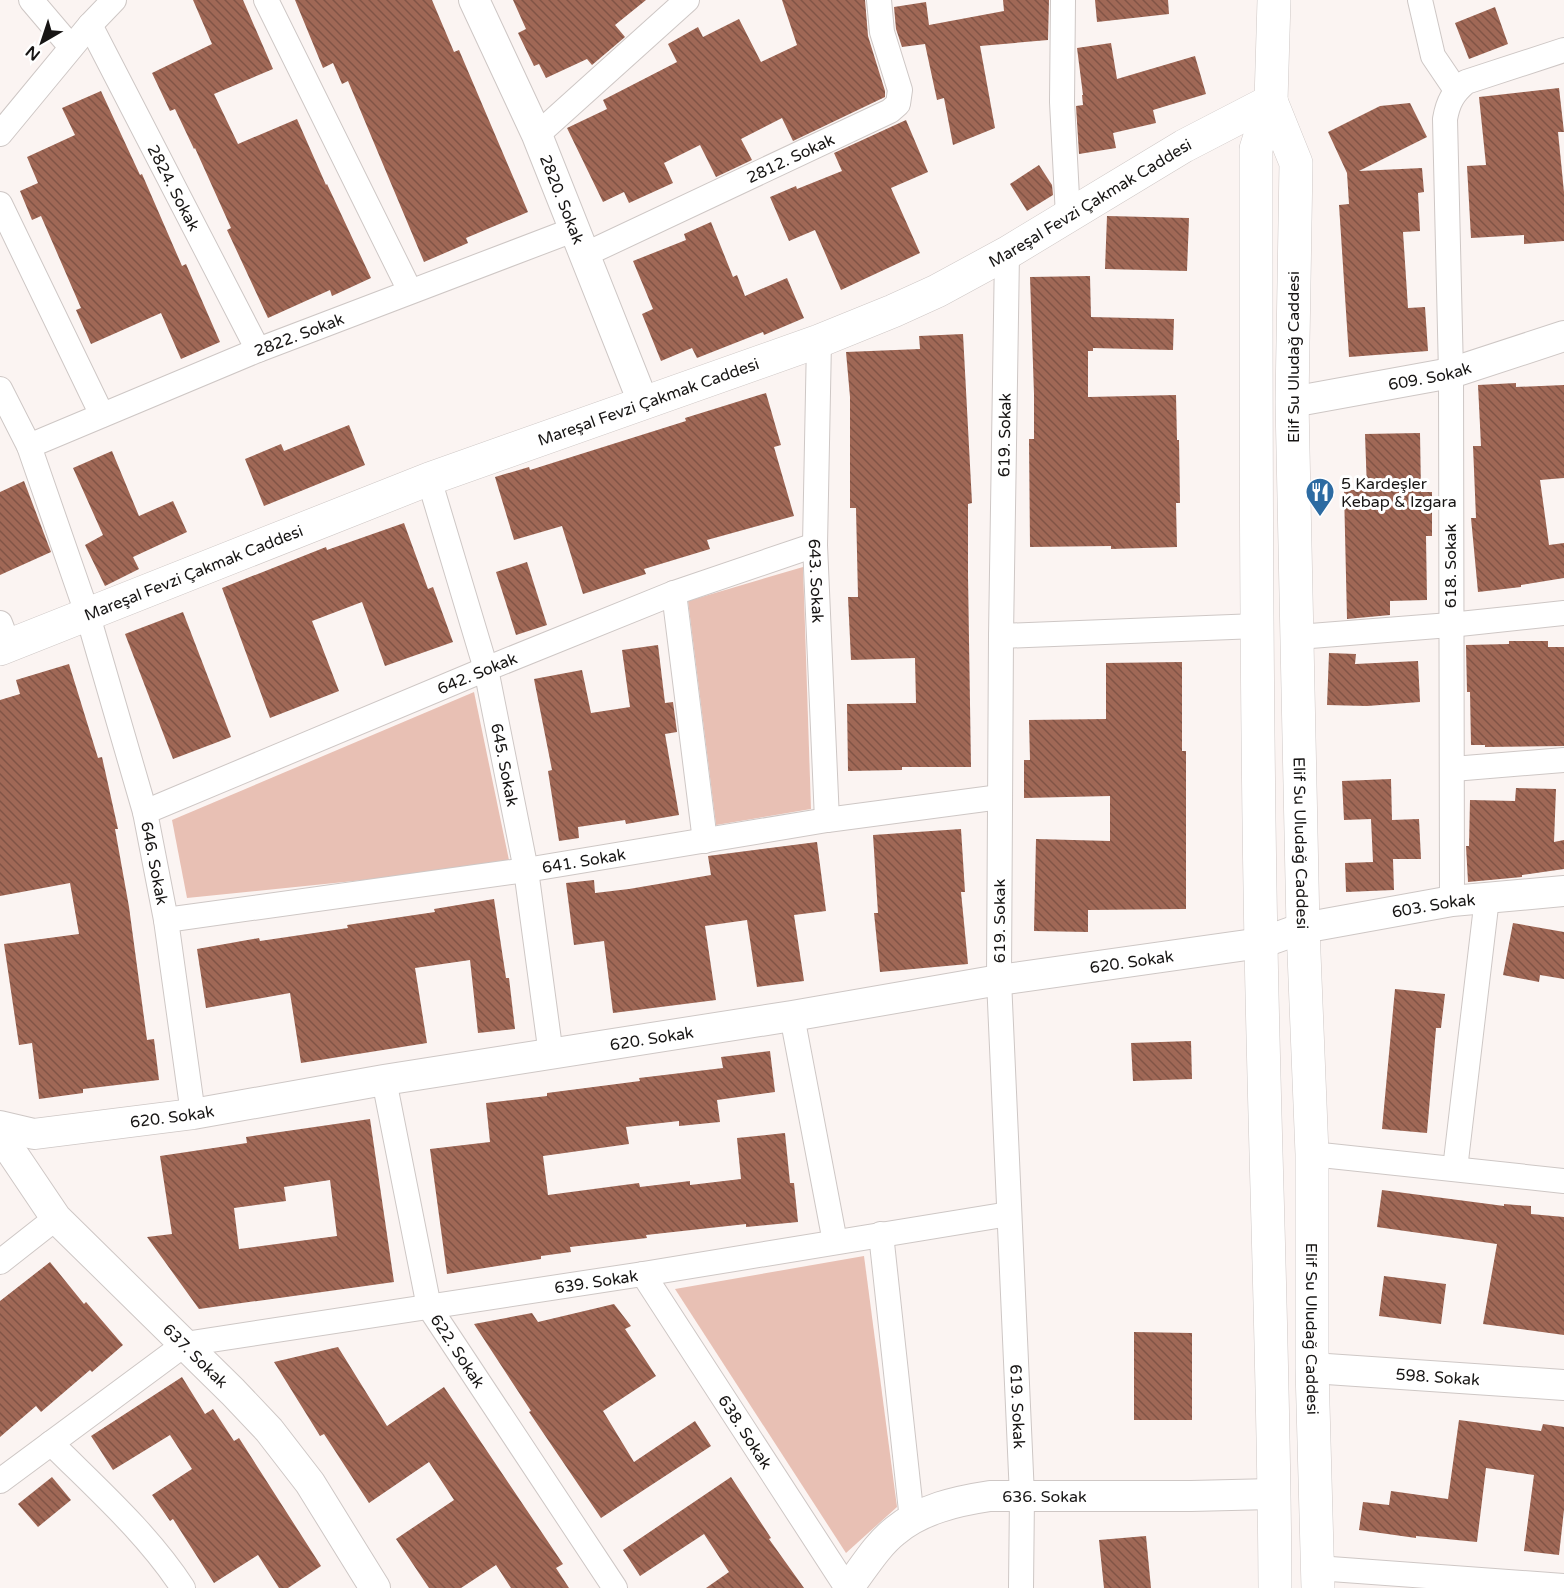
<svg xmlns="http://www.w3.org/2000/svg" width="1564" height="1588" font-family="'Varela Round',sans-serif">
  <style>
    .park { fill: #e8c0b4 }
    .building { fill: url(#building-back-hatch); fill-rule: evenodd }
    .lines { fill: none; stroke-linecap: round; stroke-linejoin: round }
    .minor-casing { stroke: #cec7c5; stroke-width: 26 }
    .tertiary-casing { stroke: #cec7c5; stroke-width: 32 }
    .secondary-casing { stroke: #cec7c5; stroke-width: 34 }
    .minor { stroke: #fff; stroke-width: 24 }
    .tertiary { stroke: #fff; stroke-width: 30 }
    .secondary { stroke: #fff; stroke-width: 33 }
    .labels { text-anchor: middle; stroke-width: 6; stroke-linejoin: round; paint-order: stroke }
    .street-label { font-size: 16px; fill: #171514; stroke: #fff }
    .poi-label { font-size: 16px; fill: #171514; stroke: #fff; text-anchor: start }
  </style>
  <defs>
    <pattern id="building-back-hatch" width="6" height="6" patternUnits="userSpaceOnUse" patternTransform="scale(1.5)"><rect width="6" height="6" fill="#a06856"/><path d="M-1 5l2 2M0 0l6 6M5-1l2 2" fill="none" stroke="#815446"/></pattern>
  </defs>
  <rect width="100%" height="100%" fill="#fbf4f2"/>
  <g class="park">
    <polygon points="803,567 811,809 716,825 688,601"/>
    <polygon points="474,692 510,865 187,898 172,820"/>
    <polygon points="864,1256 897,1507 846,1553 675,1289"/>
  </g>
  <g class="building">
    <polygon points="193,0 243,0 273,69 214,94 238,144 297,119 326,185 327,184 371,278 332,296 330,290 268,318 227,230 231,228 195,148 194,149 175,109 170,111 152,73 212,44"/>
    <polygon points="295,0 432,0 454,52 459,50 528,212 466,238 468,243 424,262 348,81 342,84 333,63 323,68"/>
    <polygon points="513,0 646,0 615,25 625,37 592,65 587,59 546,78 539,64 534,66 518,33 526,29"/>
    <polygon points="782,0 865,0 868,36 885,91 885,97 793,141 782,118 741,139 752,160 716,177 700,145 664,163 673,183 629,203 624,192 603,202 567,128 607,109 603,100 677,62 668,44 698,27 703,37 739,19 761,62 797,45"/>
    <polygon points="1003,0 1049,0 1048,40 980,46 995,128 953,145 944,98 937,100 925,44 902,47 896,29 894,7 926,2 929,25 1004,11"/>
    <polygon points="1095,0 1168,0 1169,14 1097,22"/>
    <polygon points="1495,7 1508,44 1469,59 1455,23"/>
    <polygon points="1111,43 1117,79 1195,56 1206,94 1153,110 1156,123 1113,133 1116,148 1079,154 1076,106 1083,105 1082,95 1083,95 1077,48"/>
    <polygon points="1559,88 1564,132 1558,132 1564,192 1564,241 1524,244 1524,235 1471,238 1467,166 1486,165 1479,97"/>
    <polygon points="101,91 140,175 142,174 182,266 186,264 220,342 181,359 161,313 91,344 76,310 81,308 41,216 32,220 20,191 38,183 27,157 75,135 62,108"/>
    <polygon points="1410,103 1427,137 1359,171 1422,168 1424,192 1418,193 1420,231 1403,232 1408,308 1425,307 1428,351 1349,357 1339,205 1349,204 1347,173 1328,132 1380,106"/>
    <polygon points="906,120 928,172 891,188 920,253 841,290 815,230 789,241 770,197 796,186 797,189 842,171 834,153"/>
    <polygon points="1039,165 1052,185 1053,195 1027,211 1010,184"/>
    <polygon points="1107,216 1189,218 1187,271 1105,269"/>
    <polygon points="711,222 733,277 737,275 745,296 787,278 804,318 764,335 763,332 697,358 692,348 661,361 642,314 653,309 633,261 686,240 684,234"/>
    <polygon points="1090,276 1091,317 1174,319 1173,350 1093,348 1093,351 1088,351 1088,397 1176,395 1177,440 1179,440 1180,503 1176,503 1177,547 1111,549 1111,546 1030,547 1029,439 1034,439 1034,394 1030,277"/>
    <polygon points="963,334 972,503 968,504 968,576 971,767 902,767 902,770 848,771 847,704 916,703 915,658 851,660 848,597 858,597 856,508 850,508 850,397 846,352 920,349 919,336"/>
    <polygon points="1516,383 1516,387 1564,385 1564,478 1540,480 1549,545 1564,543 1564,578 1521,585 1521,587 1478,592 1471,518 1476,518 1473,446 1481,446 1478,385"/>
    <polygon points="766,393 781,445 774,447 794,516 707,540 710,549 644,569 646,574 583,594 562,526 514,540 495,477 529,467 530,470 686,421 685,418"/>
    <polygon points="349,425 365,465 264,506 245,459 281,444 284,451"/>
    <polygon points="1420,433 1421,492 1432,492 1432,536 1426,536 1427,600 1390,601 1390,615 1347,619 1344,490 1367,490 1365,434"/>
    <polygon points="112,451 139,516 173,501 187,532 133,557 139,569 105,586 85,545 103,535 73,468"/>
    <polygon points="24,481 51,552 0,575 0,492"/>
    <polygon points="404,523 428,589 433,587 453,642 385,666 362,602 312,621 339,691 270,718 222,588 326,547 327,550"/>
    <polygon points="527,562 547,625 516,635 496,572"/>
    <polygon points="183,612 231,737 173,759 125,634"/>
    <polygon points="1509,641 1548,641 1548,647 1564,647 1564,746 1485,747 1485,745 1471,745 1470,692 1467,692 1466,645 1509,644"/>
    <polygon points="658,645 665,703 673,702 677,732 665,734 679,815 626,824 625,820 578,827 579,838 559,841 548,771 552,770 534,679 582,670 591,713 630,707 622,650"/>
    <polygon points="1329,653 1356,654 1355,664 1418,661 1420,702 1367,706 1327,705"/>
    <polygon points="1182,662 1182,751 1186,751 1186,909 1088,910 1088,932 1034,931 1036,839 1110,841 1110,796 1024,798 1024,760 1030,760 1029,720 1106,719 1106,663"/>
    <polygon points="69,664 98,758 102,757 118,829 115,829 129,907 147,1040 154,1039 159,1080 83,1089 83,1093 39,1099 32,1043 19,1045 4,944 79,934 70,883 0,896 0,700 20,694 16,680"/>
    <polygon points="1391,779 1392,820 1419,819 1421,859 1393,859 1394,890 1346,892 1345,863 1373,862 1371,819 1344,820 1342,781"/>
    <polygon points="1516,788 1556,789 1554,842 1564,840 1564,869 1522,875 1522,877 1468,882 1466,846 1469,846 1470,800 1515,801"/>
    <polygon points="961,829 965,892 961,892 968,964 880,972 874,913 878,913 873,835"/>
    <polygon points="817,842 826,911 794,915 804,981 757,987 747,920 705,926 716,1000 613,1013 604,941 574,945 566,883 594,880 595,893 629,889 711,875 708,856"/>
    <polygon points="494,899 506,978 509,978 515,1029 478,1033 470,960 415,968 427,1043 301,1063 290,993 206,1008 197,949 259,938 260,941 348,928 347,925 435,912 434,909"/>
    <polygon points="1513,923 1564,932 1564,979 1540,975 1539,982 1503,975"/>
    <polygon points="1395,989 1445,994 1441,1028 1436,1028 1427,1133 1382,1129"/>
    <polygon points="1191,1041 1192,1079 1133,1081 1131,1043"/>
    <polygon points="770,1051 775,1092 717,1100 720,1122 679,1126 679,1121 626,1127 629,1144 543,1156 548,1195 639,1183 640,1187 690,1181 690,1185 741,1179 737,1138 785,1133 790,1183 794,1183 798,1222 746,1227 746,1224 646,1235 647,1238 570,1247 571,1252 541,1256 541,1259 447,1274 430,1149 490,1142 486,1103 547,1096 547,1093 640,1081 639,1078 723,1068 721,1057"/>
    <path d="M370,1119L394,1282L199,1309L147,1237L172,1234L160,1156L247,1143L246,1137ZM330,1180L337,1236L239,1249L234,1208L286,1201L284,1187Z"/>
    <polygon points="1382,1190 1504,1206 1504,1204 1531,1206 1531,1214 1564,1217 1564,1335 1483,1324 1497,1244 1377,1227"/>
    <polygon points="50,1262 84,1304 86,1302 123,1345 92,1372 90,1370 41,1412 36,1406 0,1437 0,1301"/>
    <polygon points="1384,1276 1446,1284 1441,1324 1379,1316"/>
    <polygon points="614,1304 631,1326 625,1329 656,1376 603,1411 634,1462 695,1421 711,1446 601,1518 529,1412 531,1411 474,1324 532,1313 538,1322"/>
    <polygon points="1134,1332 1192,1333 1192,1420 1134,1420"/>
    <polygon points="338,1347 387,1426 444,1387 563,1564 556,1568 569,1588 511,1588 496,1565 461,1588 429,1588 396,1539 454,1500 429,1462 369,1503 324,1434 320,1436 274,1362"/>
    <polygon points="182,1377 205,1414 213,1409 234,1441 239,1438 321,1566 288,1588 279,1588 258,1555 214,1583 173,1519 170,1521 152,1495 192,1469 170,1435 113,1470 91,1436"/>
    <polygon points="1459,1420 1541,1431 1543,1424 1564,1427 1564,1510 1559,1555 1524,1551 1534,1475 1486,1468 1477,1542 1416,1536 1416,1538 1359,1530 1363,1502 1389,1505 1391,1491 1448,1499"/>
    <polygon points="52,1477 71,1500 38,1527 18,1504"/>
    <polygon points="731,1477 771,1538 769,1539 804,1588 706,1588 729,1572 704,1534 640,1576 623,1550"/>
    <polygon points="1146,1536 1151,1588 1104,1588 1099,1540"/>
  </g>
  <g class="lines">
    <g class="minor-casing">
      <g id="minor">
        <polyline points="31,0 71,47"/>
        <polyline points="266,0 410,291"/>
        <polyline points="1063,0 1062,102 1068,216"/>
        <polyline points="1420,0 1433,56 1456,90"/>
        <path id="s1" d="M90,25L258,350"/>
        <polyline points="0,134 90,25 114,0"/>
        <polyline points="537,135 687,0"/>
        <polyline points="0,204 102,415"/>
        <path id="s2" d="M1007,253L1001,636L999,980L1022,1496L1021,1588"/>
        <path id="s3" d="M584,255L890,111L898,104L900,90L882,32L879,0"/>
        <path id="s4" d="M819,341L815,545L827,820"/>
        <path id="s5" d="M0,389L29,446L88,616L145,812L166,920L193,1114"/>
        <path id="s6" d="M29,446L258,350L573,230"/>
        <path id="s7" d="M429,479L486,669L526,870L551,1055"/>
        <polyline points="674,593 705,841"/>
        <polyline points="0,623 9,646"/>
        <polyline points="1001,636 1257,626"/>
        <polyline points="1298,637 1450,625 1564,613"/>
        <polyline points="1453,769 1564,760"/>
        <path id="s8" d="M145,812L486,669L674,593L815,545"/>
        <path d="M1452,901L1451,373L1445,119C1448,102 1453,93 1466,82L1564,50"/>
        <path id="s9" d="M166,920L526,870L827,820L1000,797"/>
        <polyline points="792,1016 835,1242"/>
        <path id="s10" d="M384,1080L429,1307L615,1588"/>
        <polyline points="1312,1154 1564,1181"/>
        <polyline points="1455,1169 1487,898"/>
        <polyline points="881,1234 912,1520"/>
        <polyline points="0,1262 56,1218"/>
        <path id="s11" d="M643,1274L847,1588"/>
        <path d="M51,1443C97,1489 147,1533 183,1588"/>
        <path id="s12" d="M0,1481L185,1344L643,1274L1009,1214"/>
        <polyline points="1317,1568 1564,1586"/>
      </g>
    </g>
    <g class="tertiary-casing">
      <g id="tertiary">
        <path id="s13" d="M474,0L537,135L643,402"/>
        <path id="s14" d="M1292,402L1451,373L1564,336"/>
        <path id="s15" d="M0,1126L34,1134L193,1114L384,1080L792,1016L999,980L1261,943L1303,928L1452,901L1564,891"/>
        <path id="s16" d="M0,1135L56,1218L233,1392L269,1430L310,1483L375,1588"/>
        <path id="s17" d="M1312,1368L1564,1385"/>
        <path id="s18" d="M848,1588C863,1569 876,1546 895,1531C921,1509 957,1501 990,1496H1191L1274,1494"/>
      </g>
    </g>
    <g class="secondary-casing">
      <g id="secondary">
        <path d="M1274,0L1271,101L1256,149C1256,414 1256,679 1261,945C1265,1159 1274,1373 1275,1588"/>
        <path id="s19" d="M1271,101L1296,163L1292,402L1303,928L1312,1154V1368L1318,1588"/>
        <path id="s20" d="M0,649L429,479L819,341L893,311L937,291L1007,253L1184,146L1271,101"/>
      </g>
    </g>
    <use href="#minor" class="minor"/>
    <use href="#tertiary" class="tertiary"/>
    <use href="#secondary" class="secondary"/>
  </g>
  <defs>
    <g id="restaurant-pin" transform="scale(1.5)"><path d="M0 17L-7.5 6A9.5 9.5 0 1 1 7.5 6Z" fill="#2d6ba2" stroke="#fff"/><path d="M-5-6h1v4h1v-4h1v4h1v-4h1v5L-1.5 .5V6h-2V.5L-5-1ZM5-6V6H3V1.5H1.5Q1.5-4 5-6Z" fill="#fff"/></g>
  </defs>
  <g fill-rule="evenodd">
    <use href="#restaurant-pin" x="1320" y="492"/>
  </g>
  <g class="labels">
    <g class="street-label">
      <text dy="6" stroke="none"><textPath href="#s3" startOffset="228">2812. Sokak</textPath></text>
      <text dy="6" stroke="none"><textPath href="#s1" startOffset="183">2824. Sokak</textPath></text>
      <text dy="6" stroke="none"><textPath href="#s13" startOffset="218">2820. Sokak</textPath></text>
      <text dy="6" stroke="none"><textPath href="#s20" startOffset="1180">Mareşal Fevzi Çakmak Caddesi</textPath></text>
      <text dy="6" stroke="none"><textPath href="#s6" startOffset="292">2822. Sokak</textPath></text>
      <text transform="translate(1293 357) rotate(-90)" y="6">Elif Su Uludağ Caddesi</text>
      <text dy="6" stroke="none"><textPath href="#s14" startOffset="140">609. Sokak</textPath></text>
      <text dy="6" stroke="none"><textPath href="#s20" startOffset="694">Mareşal Fevzi Çakmak Caddesi</textPath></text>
      <text transform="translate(1004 435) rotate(-89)" y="6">619. Sokak</text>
      <text transform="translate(1450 566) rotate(-90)" y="6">618. Sokak</text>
      <text dy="6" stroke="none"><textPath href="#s20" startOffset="208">Mareşal Fevzi Çakmak Caddesi</textPath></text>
      <text dy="6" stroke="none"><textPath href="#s4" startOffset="240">643. Sokak</textPath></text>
      <text dy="6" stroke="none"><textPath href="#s8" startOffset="360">642. Sokak</textPath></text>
      <text dy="6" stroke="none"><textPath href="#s7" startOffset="296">645. Sokak</textPath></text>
      <text dy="6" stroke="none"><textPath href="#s19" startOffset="747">Elif Su Uludağ Caddesi</textPath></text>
      <text dy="6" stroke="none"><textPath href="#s9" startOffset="422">641. Sokak</textPath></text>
      <text dy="6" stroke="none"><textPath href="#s5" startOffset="500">646. Sokak</textPath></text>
      <text dy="6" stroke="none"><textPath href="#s15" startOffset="1454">603. Sokak</textPath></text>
      <text transform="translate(999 921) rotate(-90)" y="6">619. Sokak</text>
      <text dy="6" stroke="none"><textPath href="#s15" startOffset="1146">620. Sokak</textPath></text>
      <text dy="6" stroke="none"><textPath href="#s15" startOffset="660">620. Sokak</textPath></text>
      <text dy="6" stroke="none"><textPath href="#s15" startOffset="174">620. Sokak</textPath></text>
      <text dy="6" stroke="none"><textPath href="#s12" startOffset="646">639. Sokak</textPath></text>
      <text dy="6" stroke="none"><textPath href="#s19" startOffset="1233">Elif Su Uludağ Caddesi</textPath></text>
      <text dy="6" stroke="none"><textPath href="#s10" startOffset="284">622. Sokak</textPath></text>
      <text dy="6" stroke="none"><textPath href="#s16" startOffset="296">637. Sokak</textPath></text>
      <text dy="6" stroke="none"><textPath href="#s17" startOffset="126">598. Sokak</textPath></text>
      <text dy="6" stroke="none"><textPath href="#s2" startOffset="1154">619. Sokak</textPath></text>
      <text dy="6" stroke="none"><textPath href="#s11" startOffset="188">638. Sokak</textPath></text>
      <text dy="6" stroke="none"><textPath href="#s18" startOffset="231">636. Sokak</textPath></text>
    </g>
    <g class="poi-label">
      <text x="1341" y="489">5 Kardeşler<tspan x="1341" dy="18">Kebap &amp; Izgara</tspan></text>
    </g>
  </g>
  <g transform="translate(42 42) rotate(219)" stroke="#ffffff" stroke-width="4.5" paint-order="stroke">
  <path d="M0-4.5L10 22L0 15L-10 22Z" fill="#171514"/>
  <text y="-9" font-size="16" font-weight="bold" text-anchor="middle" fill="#171514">N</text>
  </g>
</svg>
